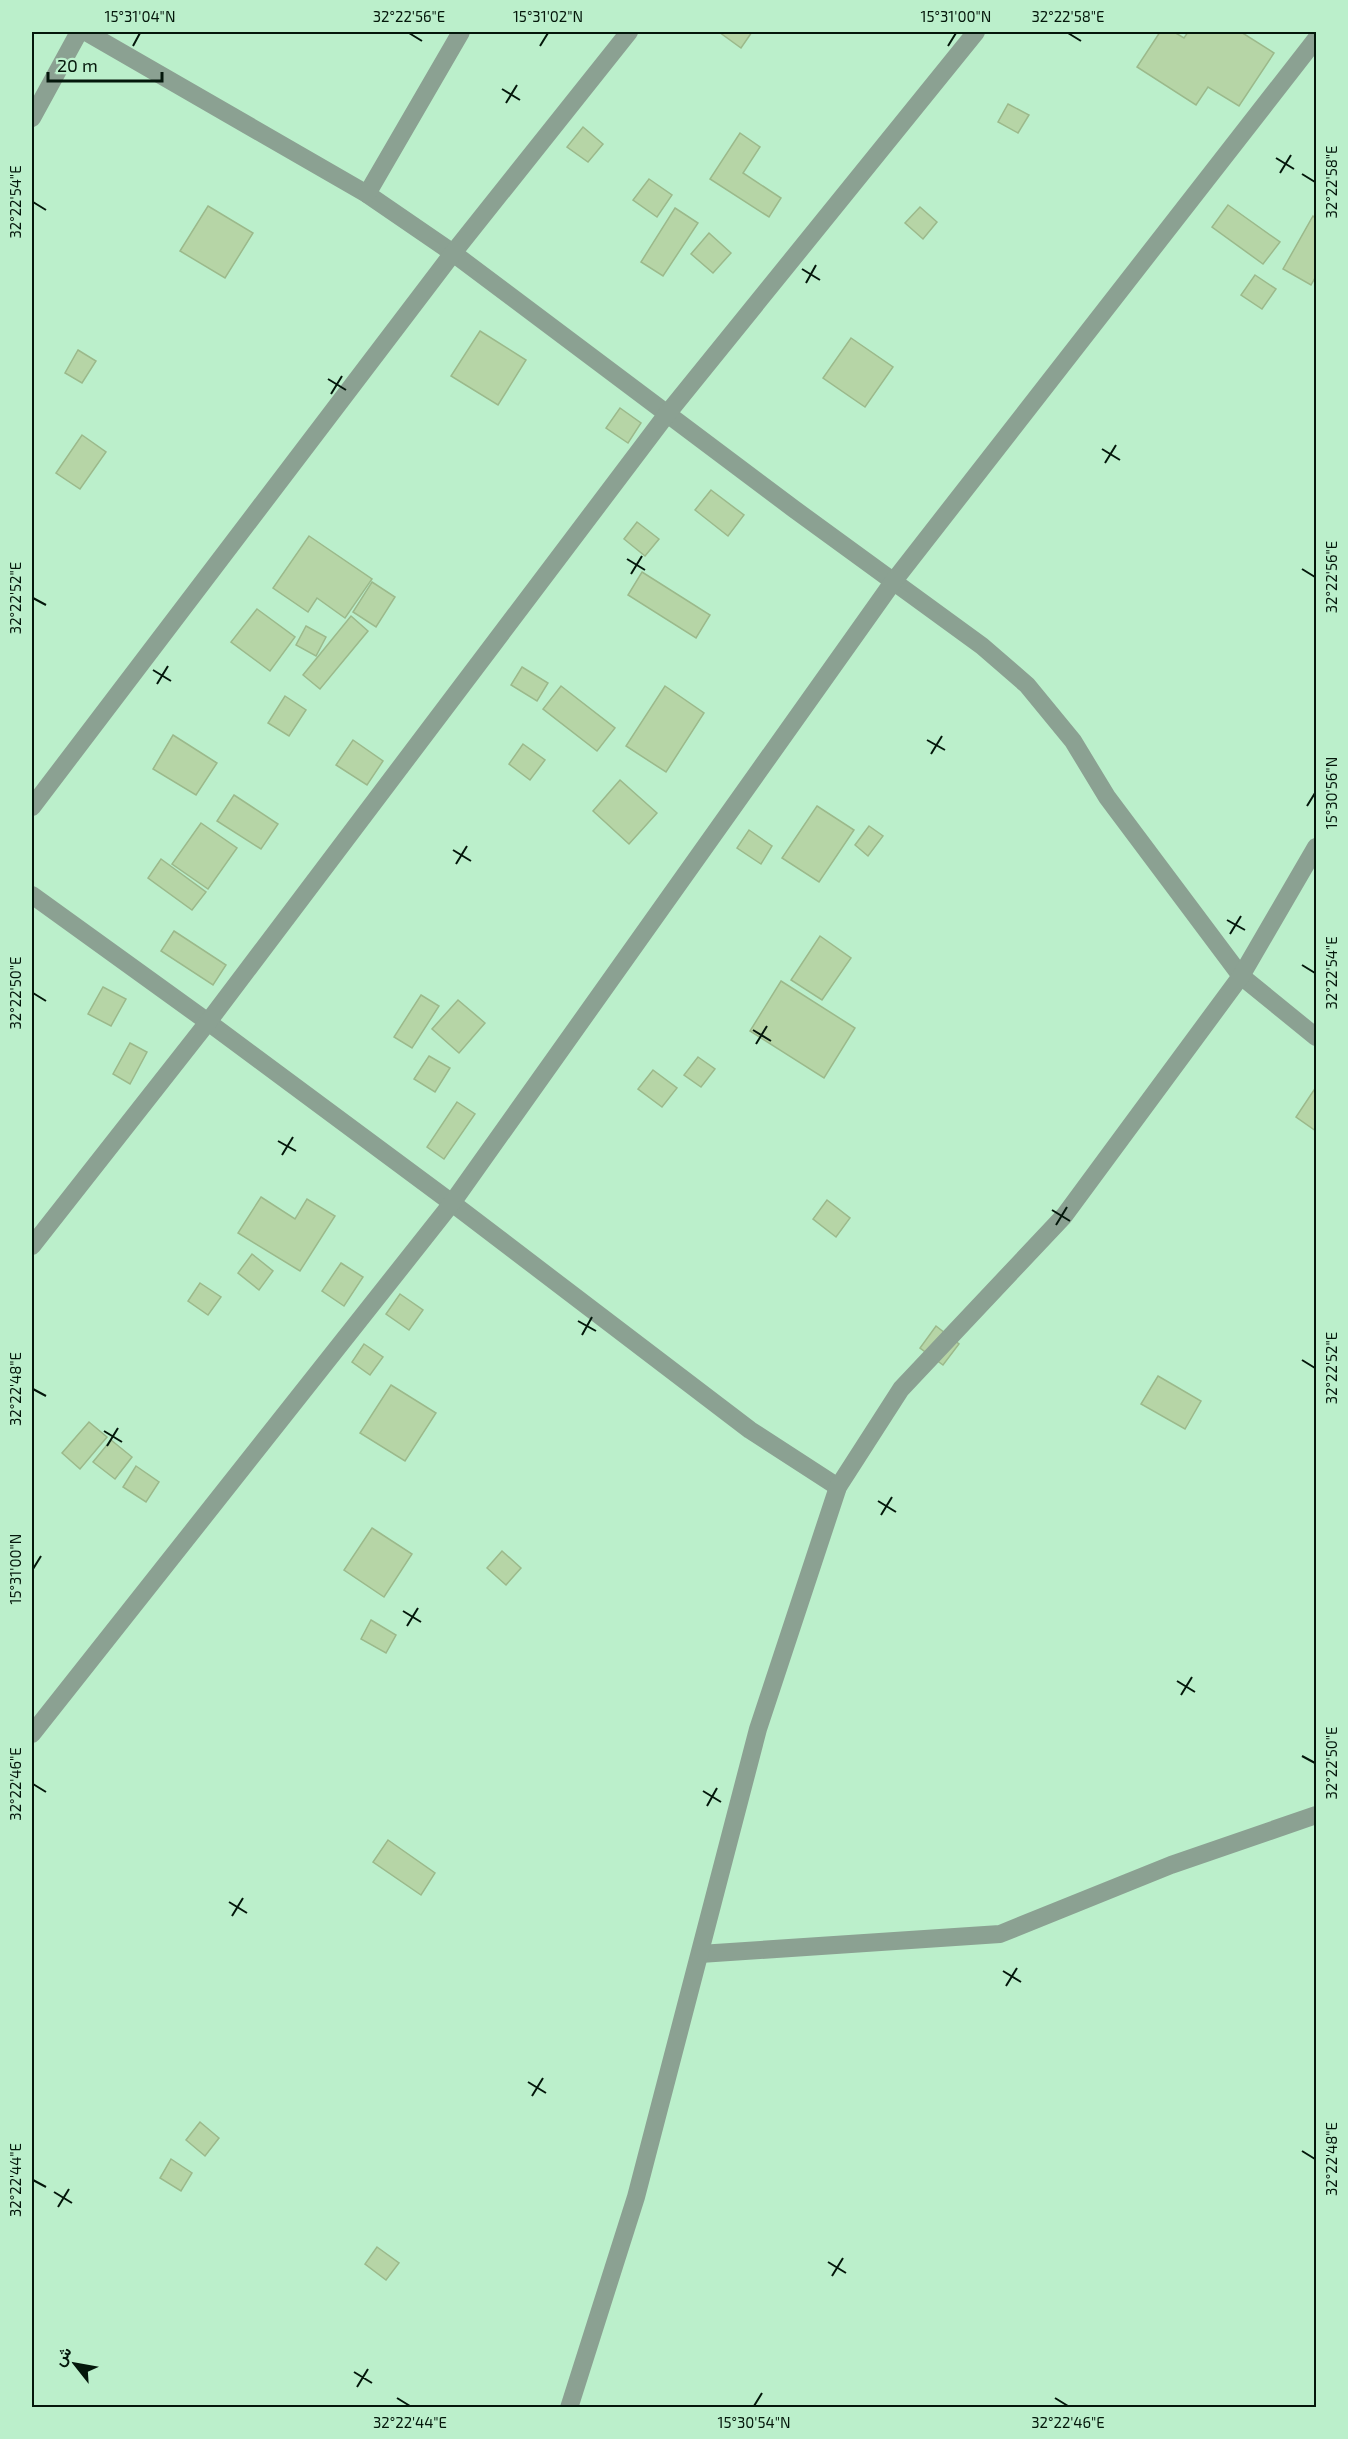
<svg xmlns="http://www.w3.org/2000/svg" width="1348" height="2439" font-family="'Exo 2',Vazirmatn,sans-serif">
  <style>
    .building { fill: #b6d5a6; stroke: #9bb98b; stroke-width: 1.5 }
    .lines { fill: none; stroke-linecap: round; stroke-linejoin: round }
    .minor { stroke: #8ba192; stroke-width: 18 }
    .ticks { fill: none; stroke: #04170b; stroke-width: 2 }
    .neatline { fill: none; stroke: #04170b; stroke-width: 2 }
    .ticks-label { font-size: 15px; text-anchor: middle; fill: #04170b }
  </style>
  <rect width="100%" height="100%" fill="#bbefcb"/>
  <g class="building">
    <polygon points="719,32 752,32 741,48"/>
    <polygon points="1160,32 1174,32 1184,38 1188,32 1241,32 1274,53 1239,106 1208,87 1196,105 1137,67"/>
    <polygon points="1008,104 1029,115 1018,133 998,122"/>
    <polygon points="583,127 603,144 588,162 567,147"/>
    <polygon points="740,133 760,147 743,173 781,198 769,217 710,179"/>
    <polygon points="649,179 672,195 657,217 633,200"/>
    <polygon points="1228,205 1280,242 1263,264 1212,227"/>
    <polygon points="208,206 253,233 225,278 180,251"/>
    <polygon points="920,207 937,222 923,239 905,223"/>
    <polygon points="675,208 698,223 663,276 641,262"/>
    <polygon points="1313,216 1316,219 1316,276 1311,285 1283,269"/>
    <polygon points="709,233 731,253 713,273 691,254"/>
    <polygon points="1255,275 1276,289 1262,309 1241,295"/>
    <polygon points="480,331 526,360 498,405 451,376"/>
    <polygon points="851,338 893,367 865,407 823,378"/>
    <polygon points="78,350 96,361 82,383 65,373"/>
    <polygon points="620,408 641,423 628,443 606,428"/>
    <polygon points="82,435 106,452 80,489 56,473"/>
    <polygon points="711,490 744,515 728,536 695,510"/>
    <polygon points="637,522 659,539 645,556 624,539"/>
    <polygon points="309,536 372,579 345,618 317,598 308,612 273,588"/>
    <polygon points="642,572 710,615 696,638 628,595"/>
    <polygon points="372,582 395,597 376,627 353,612"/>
    <polygon points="257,609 295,637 270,671 231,642"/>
    <polygon points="351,616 368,631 320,689 303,675"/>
    <polygon points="306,626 326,637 316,656 296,645"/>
    <polygon points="522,667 548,683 537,701 511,685"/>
    <polygon points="561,686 615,728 597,751 543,709"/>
    <polygon points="665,686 704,713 666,772 626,746"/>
    <polygon points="285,696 306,710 289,736 268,723"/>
    <polygon points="173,735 217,763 196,795 153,769"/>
    <polygon points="353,740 383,761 367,785 336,765"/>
    <polygon points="523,744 545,760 530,780 509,764"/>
    <polygon points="620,780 657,813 629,844 593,811"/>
    <polygon points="234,795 278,824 261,849 217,821"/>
    <polygon points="817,806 854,830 819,882 782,858"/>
    <polygon points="201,823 237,848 208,889 172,864"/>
    <polygon points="869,826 883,836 868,856 855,845"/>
    <polygon points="749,830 772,846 761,864 737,848"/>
    <polygon points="161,859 206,892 192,910 148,878"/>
    <polygon points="174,931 226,965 213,985 161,951"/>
    <polygon points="820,936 851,958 822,1000 791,980"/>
    <polygon points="781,981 855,1028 824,1078 750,1031"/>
    <polygon points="103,987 126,999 111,1026 88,1014"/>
    <polygon points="421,995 439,1006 412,1048 394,1037"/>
    <polygon points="458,1000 485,1023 459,1053 432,1029"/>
    <polygon points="130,1043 147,1052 130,1084 113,1074"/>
    <polygon points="429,1056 450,1068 435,1092 414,1079"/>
    <polygon points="698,1057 715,1069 701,1087 684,1075"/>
    <polygon points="653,1070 677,1088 662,1107 638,1089"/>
    <polygon points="1316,1087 1316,1131 1296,1117"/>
    <polygon points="457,1102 475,1114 444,1159 427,1147"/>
    <polygon points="261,1197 295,1219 307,1199 335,1216 300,1271 238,1233"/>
    <polygon points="827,1200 850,1218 836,1237 813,1219"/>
    <polygon points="252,1254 273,1271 259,1290 238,1273"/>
    <polygon points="341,1263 363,1277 344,1306 322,1291"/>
    <polygon points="200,1283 221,1297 208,1315 188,1301"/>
    <polygon points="400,1294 423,1310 409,1330 386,1314"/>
    <polygon points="936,1326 959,1344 943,1365 920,1348"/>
    <polygon points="364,1344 383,1357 370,1375 352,1362"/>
    <polygon points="1158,1376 1201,1401 1185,1429 1141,1404"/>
    <polygon points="391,1385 436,1413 405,1461 360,1433"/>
    <polygon points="89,1422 107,1437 80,1469 62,1453"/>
    <polygon points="111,1440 132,1457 115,1479 93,1462"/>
    <polygon points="136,1466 159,1482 146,1502 123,1487"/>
    <polygon points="372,1528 412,1554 384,1597 344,1570"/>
    <polygon points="502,1551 521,1568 506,1585 487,1568"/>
    <polygon points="371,1620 396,1635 386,1653 361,1639"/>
    <polygon points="388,1840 435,1873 421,1895 373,1862"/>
    <polygon points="200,2122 219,2138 205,2156 186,2140"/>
    <polygon points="171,2159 192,2173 181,2191 160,2178"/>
    <polygon points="377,2247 399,2263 386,2280 365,2264"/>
  </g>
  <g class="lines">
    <g class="minor">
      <polyline points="86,32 367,194 453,253 794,509 982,646 1027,685 1073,741 1107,797 1241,976 1316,1037"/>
      <polyline points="32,118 79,32"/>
      <polyline points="367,194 461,32"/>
      <polyline points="32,807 453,253 629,32"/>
      <polyline points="32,895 208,1022 452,1203 750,1430 838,1487"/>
      <polyline points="32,1246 208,1022 667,414 976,32"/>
      <polyline points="32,1734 452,1203 893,582 1316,39"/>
      <polyline points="700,1954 1000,1934 1171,1865 1316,1815"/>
      <polyline points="569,2408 636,2197 758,1729 838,1487 901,1389 1064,1216 1241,976 1316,847"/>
    </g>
  </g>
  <path class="ticks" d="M409,33L422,41M1068,33L1081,41M133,46L140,33M540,46L548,33M948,46L956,33M502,89L520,100M506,103L517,85M1276,158L1294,169M1280,173L1291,155M1302,174L1315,182M33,202L46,210M802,269L820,280M806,283L816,265M328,379L346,390M331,394L342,376M1102,449L1120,460M1105,463L1116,445M627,559L645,570M1302,569L1315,577M631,574L642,556M33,598L46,605M153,670L171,681M157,684L168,666M927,740L945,750M931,754L942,736M1307,806L1315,793M453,850L471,861M456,864L467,846M1227,920L1245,930M1230,934L1241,916M1302,965L1315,973M33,993L46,1001M753,1030L771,1041M756,1044L767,1026M278,1141L296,1151M282,1155L293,1137M1052,1210L1070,1221M1056,1225L1067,1207M578,1321L596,1331M582,1335L592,1317M1302,1360L1315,1368M33,1389L46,1396M104,1431L122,1442M107,1446L118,1428M878,1501L896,1512M881,1515L892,1497M33,1569L41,1556M403,1611L421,1622M407,1626L418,1608M1177,1681L1195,1692M1181,1695L1192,1677M1302,1756L1315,1763M33,1784L46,1792M703,1791L721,1802M707,1806L717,1788M229,1902L247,1913M232,1916L243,1898M1003,1971L1021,1982M1006,1986L1017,1968M528,2082L546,2093M532,2096L543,2078M1302,2151L1315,2159M33,2180L46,2187M54,2192L72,2203M58,2207L69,2189M828,2262L846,2273M832,2276L843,2258M354,2372L372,2383M357,2387L368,2369M397,2398L410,2406M1055,2398L1068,2406M754,2406L762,2393"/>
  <rect width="1348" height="2439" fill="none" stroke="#bbefcb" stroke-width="66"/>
  <g transform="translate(75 2364) rotate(301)" stroke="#bbefcb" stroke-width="4.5" paint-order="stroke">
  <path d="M0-4.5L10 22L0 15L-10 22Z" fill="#04170b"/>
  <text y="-9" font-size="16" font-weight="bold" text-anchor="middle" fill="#04170b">ش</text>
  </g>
  <path d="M48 72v9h114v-9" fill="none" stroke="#04170b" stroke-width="3"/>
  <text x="57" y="72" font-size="18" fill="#04170b" stroke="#bbefcb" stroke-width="4.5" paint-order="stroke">20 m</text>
  <rect x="33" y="33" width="1282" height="2373" class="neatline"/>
  <g class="ticks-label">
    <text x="140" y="22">15°31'04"N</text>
    <text x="409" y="22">32°22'56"E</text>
    <text x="548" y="22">15°31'02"N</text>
    <text x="956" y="22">15°31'00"N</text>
    <text x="1068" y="22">32°22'58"E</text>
    <text transform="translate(1332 182) rotate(-90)" y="5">32°22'58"E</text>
    <text transform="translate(16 202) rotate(-90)" y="5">32°22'54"E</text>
    <text transform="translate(1332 577) rotate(-90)" y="5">32°22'56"E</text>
    <text transform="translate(16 598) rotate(-90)" y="5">32°22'52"E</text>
    <text transform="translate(1332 793) rotate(-90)" y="5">15°30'56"N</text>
    <text transform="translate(1332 973) rotate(-90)" y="5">32°22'54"E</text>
    <text transform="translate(16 993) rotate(-90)" y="5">32°22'50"E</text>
    <text transform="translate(1332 1368) rotate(-90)" y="5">32°22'52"E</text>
    <text transform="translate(16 1389) rotate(-90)" y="5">32°22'48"E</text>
    <text transform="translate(16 1569) rotate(-90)" y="5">15°31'00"N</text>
    <text transform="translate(1332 1763) rotate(-90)" y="5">32°22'50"E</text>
    <text transform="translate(16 1784) rotate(-90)" y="5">32°22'46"E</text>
    <text transform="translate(1332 2159) rotate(-90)" y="5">32°22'48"E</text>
    <text transform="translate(16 2180) rotate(-90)" y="5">32°22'44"E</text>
    <text x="410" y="2428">32°22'44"E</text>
    <text x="754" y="2428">15°30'54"N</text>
    <text x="1068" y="2428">32°22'46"E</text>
  </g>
</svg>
